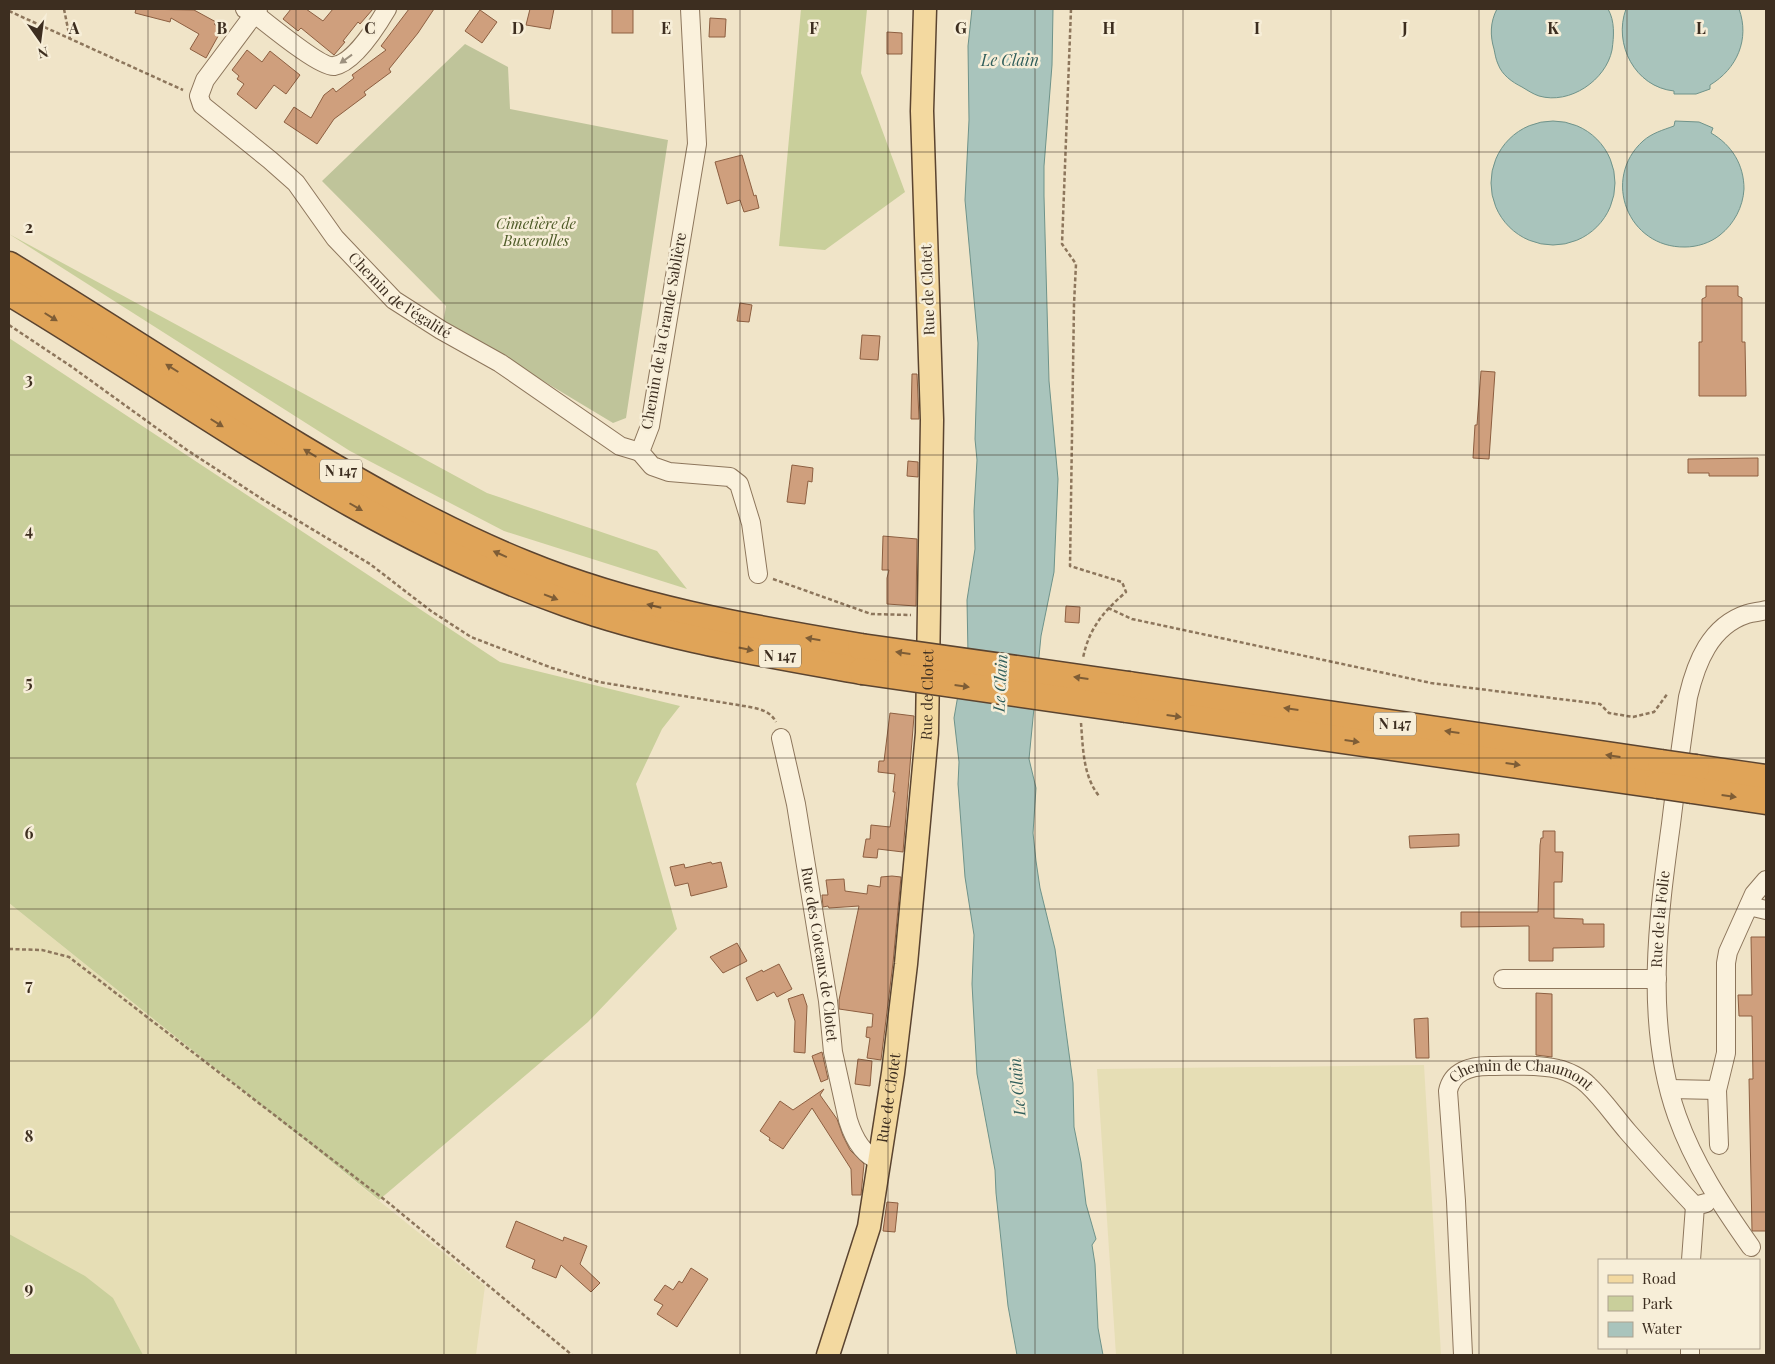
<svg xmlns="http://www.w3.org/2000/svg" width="1775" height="1364" font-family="'Playfair Display',serif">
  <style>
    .farmland { fill: #e6deb5 }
    .green { fill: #c9cf9b }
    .cemetery { fill: #bfc49a }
    .water { fill: #a9c4bc; stroke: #6f938a }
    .building { fill: #cf9f7d; stroke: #8d5f41 }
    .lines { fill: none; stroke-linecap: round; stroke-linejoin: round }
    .minor-casing { stroke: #8d765c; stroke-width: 20 }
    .major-casing { stroke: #5b4430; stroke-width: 25 }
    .highway-casing { stroke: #5b4430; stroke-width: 29 }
    .path { stroke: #8d765c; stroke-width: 2.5; stroke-dasharray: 4 2.5; stroke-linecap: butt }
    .minor { stroke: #faf1dc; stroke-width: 18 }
    .major { stroke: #f3d9a0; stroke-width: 22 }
    .highway { stroke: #e0a458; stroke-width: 26 }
    .highway-bridge-casing { stroke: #5b4430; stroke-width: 29; stroke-linecap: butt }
    .highway-bridge { stroke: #e0a458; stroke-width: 26 }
    .oneway { fill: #9c907e }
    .oneway2 { fill: #7e5d36 }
    .grid { fill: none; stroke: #3d2e20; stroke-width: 1; stroke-opacity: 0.55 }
    .labels { text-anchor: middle; stroke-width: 5; stroke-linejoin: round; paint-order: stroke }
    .shield { fill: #f7eed8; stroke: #756857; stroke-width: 1 }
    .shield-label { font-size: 14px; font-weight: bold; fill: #3d2e20 }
    .park-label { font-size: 15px; font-style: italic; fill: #4d5a26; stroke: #f7eed8 }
    .street-label { font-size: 15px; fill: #3d2e20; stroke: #f7eed8 }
    .water-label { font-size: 16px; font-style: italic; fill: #2f5d5a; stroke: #f7eed8 }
    .grid-label { font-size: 16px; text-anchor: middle; font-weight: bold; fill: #3d2e20; stroke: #f7eed8; stroke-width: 5; stroke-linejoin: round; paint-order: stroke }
  </style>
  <rect width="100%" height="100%" fill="#f0e4c8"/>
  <g class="farmland">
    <polygon points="9,903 485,1286 476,1355 9,1355"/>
    <polygon points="1424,1065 1441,1355 1116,1355 1097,1069"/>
  </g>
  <g class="green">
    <polygon points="801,9 867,9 861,73 905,192 825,250 779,246"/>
    <polygon points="9,234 487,493 657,551 687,589 504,531 350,451"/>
    <polygon points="9,338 500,662 680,706 662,729 636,784 677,929 588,1022 379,1200 9,903"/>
    <polygon points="9,1234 85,1276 113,1298 143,1355 9,1355"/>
  </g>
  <polygon class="cemetery" points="465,44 508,67 510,109 668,140 626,418 613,423 510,361 443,324 446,306 322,181"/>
  <g class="water">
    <polygon points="972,9 1053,9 1052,65 1044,166 1044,196 1049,381 1058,479 1054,572 1041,636 1029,759 1036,788 1033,833 1036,861 1040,888 1055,949 1073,1083 1074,1127 1081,1162 1086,1204 1096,1239 1092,1245 1095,1264 1098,1328 1103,1355 1017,1355 1008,1306 996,1193 995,1170 977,1074 972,984 974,935 965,877 958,784 959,762 954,718 962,672 968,654 967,600 975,549 974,511 977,460 975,439 978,343 965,200 969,120 968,46"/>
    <path d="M1497,9H1608C1615,21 1614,36 1612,50C1606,80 1570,105 1539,96C1533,94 1527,90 1522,87C1512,82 1502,75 1498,64C1496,60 1495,54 1494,49C1490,36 1490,22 1497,9Z"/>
    <path d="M1626,9H1739C1750,39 1737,69 1710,85V89L1696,94H1674V91C1635,87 1613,44 1626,9Z"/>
    <path d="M1675,121L1699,122L1713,128L1711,133C1732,145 1744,165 1744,189C1743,207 1734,224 1720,235C1710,243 1697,247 1685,247C1628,248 1601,179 1643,141C1652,133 1663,130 1674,126Z"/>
    <circle cx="1553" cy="183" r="62"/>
  </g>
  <g class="building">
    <polygon points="136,9 194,10 216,22 214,24 222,29 206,58 190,49 199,34 171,18 170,22 135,13"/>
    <polygon points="291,9 306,9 323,21 333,9 373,9 360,24 358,22 343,41 345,42 334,55 301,28 298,31 283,19"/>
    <polygon points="409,9 434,9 418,33 389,69 391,72 364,92 366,95 334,119 317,144 284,122 294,107 311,118 324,95 333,88 336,92 354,78 352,75 386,50 381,46"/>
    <polygon points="530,9 554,9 550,29 526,25"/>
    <rect x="612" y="9" width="21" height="24"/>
    <polygon points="480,10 497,22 482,43 465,31"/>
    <polygon points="710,18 726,19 725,37 709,37"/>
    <polygon points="887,32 902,33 902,54 887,54"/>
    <polygon points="247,50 262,62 270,51 300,75 286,94 274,85 256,109 237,94 244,84 237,79 239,76 232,70"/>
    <polygon points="742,155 754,196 756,195 759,208 744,212 740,200 727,204 715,162"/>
    <polygon points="1706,286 1738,286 1738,296 1742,298 1742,342 1745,342 1746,396 1699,396 1699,342 1702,342 1702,299 1706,297"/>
    <polygon points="740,303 752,305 749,322 737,321"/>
    <polygon points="862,335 880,336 878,360 860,359"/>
    <polygon points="1481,371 1495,372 1489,459 1473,458 1475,425 1477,425"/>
    <polygon points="912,374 917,374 919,419 911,419"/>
    <polygon points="1758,458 1758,476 1709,476 1709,473 1688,473 1688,459"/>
    <polygon points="908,461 918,462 918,477 907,476"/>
    <polygon points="792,465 813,468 812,482 808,481 805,504 787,502"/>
    <polygon points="883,536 917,539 916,606 887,604 887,578 889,570 882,570"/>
    <polygon points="1066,606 1080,607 1079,623 1065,622"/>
    <polygon points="890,713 914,716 903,852 878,849 877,858 863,857 866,839 870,839 871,825 890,827 895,792 893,792 895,774 878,772 879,761 884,761"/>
    <polygon points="1543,831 1555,831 1555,852 1563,852 1562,882 1554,882 1554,918 1583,919 1583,924 1604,924 1604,947 1553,948 1553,961 1529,961 1529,926 1461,927 1461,912 1538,912 1540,845 1541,838 1543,838"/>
    <polygon points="1459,834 1459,846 1410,848 1409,836"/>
    <polygon points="711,862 712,864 721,862 727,887 691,896 688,883 675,886 670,867 684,864 685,868"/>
    <polygon points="892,876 901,877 893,963 881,1060 867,1058 870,1038 866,1037 867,1027 872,1027 873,1014 839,1009 839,1000 859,906 829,908 828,906 823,907 822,895 828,895 826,880 844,879 845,891 867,894 868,885 880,887 881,877"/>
    <polygon points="1751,937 1766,937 1766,1231 1752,1231 1749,1079 1753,1079 1752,1016 1739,1016 1738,995 1752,995"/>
    <polygon points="737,943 747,961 723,973 710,957"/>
    <polygon points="779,964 792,989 777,997 774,992 757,1001 746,978 762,970 763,972"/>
    <polygon points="1536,993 1552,994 1552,1057 1536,1055"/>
    <polygon points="803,994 807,1006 805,1053 794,1052 795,1021 788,999"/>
    <polygon points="1428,1018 1429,1058 1416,1058 1414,1019"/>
    <polygon points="822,1052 828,1079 821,1082 812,1056"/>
    <polygon points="858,1059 872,1061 870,1086 855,1084"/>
    <polygon points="824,1089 820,1095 837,1119 843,1136 850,1150 864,1164 861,1195 852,1195 851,1169 812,1108 783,1149 769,1140 770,1138 760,1131 780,1101 793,1110"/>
    <polygon points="887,1202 898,1203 895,1232 883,1231"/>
    <polygon points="516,1221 563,1241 564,1237 587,1246 580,1264 600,1283 591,1292 561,1265 556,1278 532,1268 535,1260 506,1247"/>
    <polygon points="691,1268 708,1279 677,1327 657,1314 663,1305 654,1300 665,1285 673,1290 679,1281 682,1283"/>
  </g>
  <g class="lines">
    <g class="minor-casing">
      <g id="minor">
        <path d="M245,9L255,14C268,24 321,68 334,66C354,63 377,26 387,9"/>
        <path id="s1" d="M258,9L205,80L199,96L202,105L270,160L296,183L335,238L394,300L441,330L500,363L620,446L640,452"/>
        <polyline points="690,9 697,144 650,426 640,452 652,466 669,472 730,477 739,484 751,523 758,574"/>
        <path id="s2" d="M781,738L796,804L828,1001L833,1052L848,1120C853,1136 862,1155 879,1160"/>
        <polyline points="1749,906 1766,910"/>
        <polyline points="1503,979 1657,979"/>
        <polyline points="1670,1089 1717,1090"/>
        <polyline points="1719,1145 1717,1090 1726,1053 1726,963 1728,952 1754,894 1766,880"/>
        <path id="s3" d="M1751,1247C1722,1206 1694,1164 1677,1116C1644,1023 1658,919 1671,824C1676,782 1682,739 1688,697C1696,663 1710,626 1747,614C1753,612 1760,612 1766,610"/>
        <polyline points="1691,1260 1695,1206 1706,1203"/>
        <polyline points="1690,1348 1690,1355"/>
        <path id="s4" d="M1463,1355L1456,1201L1448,1091C1452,1071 1471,1066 1489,1066C1511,1066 1537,1064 1558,1069C1568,1071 1581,1078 1588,1085C1603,1099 1615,1117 1628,1132C1650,1157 1672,1182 1695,1206"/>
      </g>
    </g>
    <g class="major-casing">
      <g id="major">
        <path id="s5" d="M828,1355L869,1227L893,1073L906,964L927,733L932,420L922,111L925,9"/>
      </g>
    </g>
    <g class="highway-casing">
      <g id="highway">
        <path d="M9,265C106,324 201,387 298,446C371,490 446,532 525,564C632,608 748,628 861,647"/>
        <path d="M9,292C193,402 362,531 566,603C661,637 763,653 862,671"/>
        <polyline points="1129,685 1661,763"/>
        <polyline points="1126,709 1658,785"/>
        <polyline points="1696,768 1766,778"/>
        <polyline points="1692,790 1766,801"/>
      </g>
    </g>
    <g class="path">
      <polyline points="64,9 70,39"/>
      <path d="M1071,9L1062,244L1076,264L1074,304L1070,566L1122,582L1126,592C1104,611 1089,628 1083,658"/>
      <polyline points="9,11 183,90"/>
      <path d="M9,325L72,367L187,450L262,499L370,564L431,611L471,637L552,668L599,682L750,707C761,709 771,712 776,722"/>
      <polyline points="773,579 871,614 911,615"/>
      <polyline points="1108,608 1132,619 1431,683 1600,704 1609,713 1633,717 1654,712 1668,693"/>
      <path d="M1081,723C1083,748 1083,776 1099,796"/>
      <polyline points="9,949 42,950 69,957 390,1204 572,1355"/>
    </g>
    <use href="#minor" class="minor"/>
    <use href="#major" class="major"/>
    <use href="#highway" class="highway"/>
    <g class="highway-bridge-casing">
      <g id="highway-bridge">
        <polyline points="861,647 1129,685"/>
        <polyline points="862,671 1126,709"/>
        <polyline points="1661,763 1696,768"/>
        <polyline points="1658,785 1692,790"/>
      </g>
    </g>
    <use href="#highway-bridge" class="highway-bridge"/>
  </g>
  <defs><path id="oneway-solid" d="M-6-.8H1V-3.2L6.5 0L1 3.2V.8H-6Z" transform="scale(1.25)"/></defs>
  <use class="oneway" href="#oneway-solid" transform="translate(346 59) rotate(144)"/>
  <g class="oneway2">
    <use href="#oneway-solid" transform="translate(51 317) rotate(32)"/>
    <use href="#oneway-solid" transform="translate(172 368) rotate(-148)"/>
    <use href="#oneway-solid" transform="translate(217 423) rotate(32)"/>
    <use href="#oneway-solid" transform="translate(310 453) rotate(-149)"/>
    <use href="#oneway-solid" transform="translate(356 507) rotate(30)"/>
    <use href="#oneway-solid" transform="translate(500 554) rotate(-156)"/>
    <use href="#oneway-solid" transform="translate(551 597) rotate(21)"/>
    <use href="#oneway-solid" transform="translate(654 606) rotate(-166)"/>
    <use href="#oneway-solid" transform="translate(813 639) rotate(-171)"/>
    <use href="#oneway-solid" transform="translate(746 649) rotate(12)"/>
    <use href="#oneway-solid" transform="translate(903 653) rotate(-172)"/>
    <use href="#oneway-solid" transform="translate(1081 678) rotate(-172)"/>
    <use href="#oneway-solid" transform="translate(962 686) rotate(8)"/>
    <use href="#oneway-solid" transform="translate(1291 709) rotate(-172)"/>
    <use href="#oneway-solid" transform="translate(1174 716) rotate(8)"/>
    <use href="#oneway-solid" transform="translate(1452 732) rotate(-172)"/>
    <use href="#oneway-solid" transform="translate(1352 741) rotate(8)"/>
    <use href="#oneway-solid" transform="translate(1613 756) rotate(-172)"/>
    <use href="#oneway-solid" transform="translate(1513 764) rotate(8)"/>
    <use href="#oneway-solid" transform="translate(1729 796) rotate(8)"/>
  </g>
  <path class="grid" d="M148,9V1355M296,9V1355M444,9V1355M592,9V1355M740,9V1355M888,9V1355M1035,9V1355M1183,9V1355M1331,9V1355M1479,9V1355M1627,9V1260M9,152H1766M9,303H1766M9,455H1766M9,606H1766M9,758H1766M9,909H1766M9,1061H1766M9,1212H1766M1627,1348V1355"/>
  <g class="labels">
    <g class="shield">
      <rect x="320" y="459.5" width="42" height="23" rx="4"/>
      <rect x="759" y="644.5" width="42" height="23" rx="4"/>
      <rect x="1374" y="712.5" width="42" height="23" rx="4"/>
    </g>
    <g class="shield-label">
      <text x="341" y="476">N 147</text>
      <text x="780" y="661">N 147</text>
      <text x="1395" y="729">N 147</text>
    </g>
    <g class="park-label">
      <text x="536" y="229">Cimetière de<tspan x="536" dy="17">Buxerolles</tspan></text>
    </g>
    <g class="street-label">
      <text transform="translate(928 290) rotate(-92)" y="5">Rue de Clotet</text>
      <text dy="5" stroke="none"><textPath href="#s1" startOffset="392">Chemin de l'égalité</textPath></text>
      <text transform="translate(664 331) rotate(-80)" y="5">Chemin de la Grande Sablière</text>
      <text dy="5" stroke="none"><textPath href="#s5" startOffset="670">Rue de Clotet</textPath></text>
      <text dy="5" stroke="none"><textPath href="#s3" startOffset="350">Rue de la Folie</textPath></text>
      <text dy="5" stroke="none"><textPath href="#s2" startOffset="220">Rue des Coteaux de Clotet</textPath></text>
      <text dy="5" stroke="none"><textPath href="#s4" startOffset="350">Chemin de Chaumont</textPath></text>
      <text dy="5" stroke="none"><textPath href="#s5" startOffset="265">Rue de Clotet</textPath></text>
    </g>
    <g class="water-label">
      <text x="1010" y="66">Le Clain</text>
      <text transform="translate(1000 683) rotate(-87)" y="6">Le Clain</text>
      <text transform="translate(1017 1087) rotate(-95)" y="6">Le Clain</text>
    </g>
  </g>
  <g class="grid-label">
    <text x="74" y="34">A</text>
    <text x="222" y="34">B</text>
    <text x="370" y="34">C</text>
    <text x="518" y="34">D</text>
    <text x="666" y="34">E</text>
    <text x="814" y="34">F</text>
    <text x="961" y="34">G</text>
    <text x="1109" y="34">H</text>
    <text x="1257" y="34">I</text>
    <text x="1405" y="34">J</text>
    <text x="1553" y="34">K</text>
    <text x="1701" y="34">L</text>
    <text x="29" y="233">2</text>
    <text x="29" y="385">3</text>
    <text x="29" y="536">4</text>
    <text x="29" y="688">5</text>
    <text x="29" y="839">6</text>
    <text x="29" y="991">7</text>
    <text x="29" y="1142">8</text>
    <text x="29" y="1294">9</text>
  </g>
  <rect width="1775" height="1364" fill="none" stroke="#3d2e20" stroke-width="20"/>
  <rect x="1598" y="1259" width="162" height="90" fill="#f7eed8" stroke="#ada18e"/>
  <rect x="1608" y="1275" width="25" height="8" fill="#f3d9a0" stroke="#ada18e"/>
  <text x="1642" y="1284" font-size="15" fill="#3d2e20">Road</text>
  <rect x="1608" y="1296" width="25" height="15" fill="#c9cf9b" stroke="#ada18e"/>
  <text x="1642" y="1309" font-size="15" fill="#3d2e20">Park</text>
  <rect x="1608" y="1322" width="25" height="15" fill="#a9c4bc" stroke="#ada18e"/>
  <text x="1642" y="1334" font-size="15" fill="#3d2e20">Water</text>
  <g transform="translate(40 40) rotate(166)" stroke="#f7eed8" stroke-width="4" paint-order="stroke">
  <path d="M0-4L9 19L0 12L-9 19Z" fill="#3d2e20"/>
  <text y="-8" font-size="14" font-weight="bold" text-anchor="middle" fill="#3d2e20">N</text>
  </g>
</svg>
